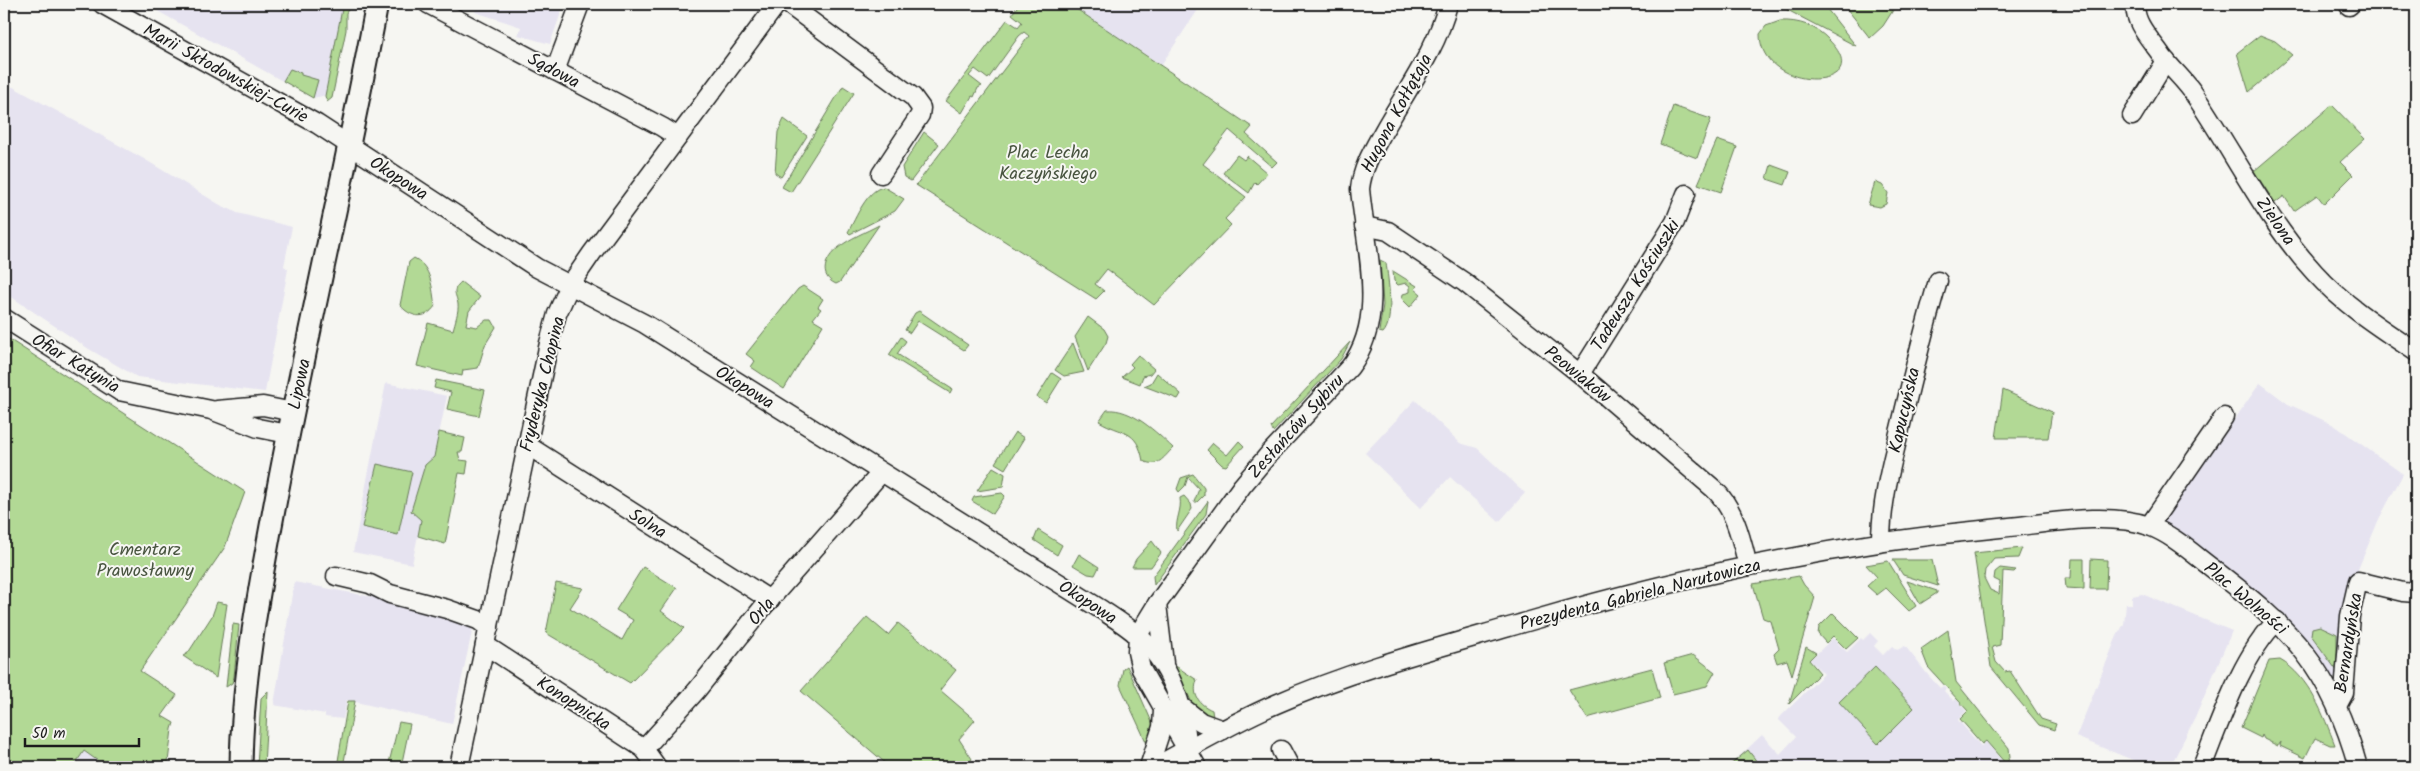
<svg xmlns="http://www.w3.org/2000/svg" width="2420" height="771" font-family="Kalam,sans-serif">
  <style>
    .built { fill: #e6e3f0 }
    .green { fill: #b2d995; stroke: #677a58 }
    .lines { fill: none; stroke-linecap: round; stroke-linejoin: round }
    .minor-casing { stroke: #1c1c1c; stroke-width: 21 }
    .tertiary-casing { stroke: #1c1c1c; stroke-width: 25 }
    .minor { stroke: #f6f6f2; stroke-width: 18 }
    .tertiary { stroke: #f6f6f2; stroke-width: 21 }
    .labels { text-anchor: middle; stroke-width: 4; stroke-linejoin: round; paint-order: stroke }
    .street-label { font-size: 18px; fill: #1c1c1c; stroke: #f6f6f2 }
    .park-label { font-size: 18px; fill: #495540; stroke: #f6f6f2 }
  </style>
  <rect width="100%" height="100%" fill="#f6f6f2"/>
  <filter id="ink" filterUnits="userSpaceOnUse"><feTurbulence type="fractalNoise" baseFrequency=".02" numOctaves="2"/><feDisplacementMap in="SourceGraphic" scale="10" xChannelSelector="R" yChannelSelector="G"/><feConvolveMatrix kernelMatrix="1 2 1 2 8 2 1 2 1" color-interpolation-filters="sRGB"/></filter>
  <g filter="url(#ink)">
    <g class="built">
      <polygon points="145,4 344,4 327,95 313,98"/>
      <polygon points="471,4 564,4 550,44 518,35 521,27 475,12 477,6"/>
      <polygon points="1069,4 1202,4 1161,65"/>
      <polygon points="4,82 144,159 227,209 228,208 237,213 292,227 284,266 288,269 265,392 137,377 89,349 4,292"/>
      <polygon points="386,383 447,396 412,564 353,552"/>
      <polygon points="2260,383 2288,404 2334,425 2403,474 2379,519 2354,579 2340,675 2329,679 2300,635 2267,601 2163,522"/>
      <polygon points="1415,400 1460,443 1477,448 1525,493 1499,522 1450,477 1421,508 1365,453"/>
      <polygon points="294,582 430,608 473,627 452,724 347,700 343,719 325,717 325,714 274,705"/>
      <polygon points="2142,594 2232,631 2195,718 2170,767 2150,767 2076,737 2117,636 2124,624 2126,604 2132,604 2132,596"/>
      <polygon points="1870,633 1878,641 1874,646 1883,655 1892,646 1897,650 1905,646 1928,675 1940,688 1943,686 1946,689 1944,691 1954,701 1956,699 1966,711 1958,720 1981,746 1986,742 2003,762 1997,767 1728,767 1762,735 1780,754 1796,737 1778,719 1824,674 1810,660 1833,638 1847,652 1861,638 1863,640"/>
      <polygon points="84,751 98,761 114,761 114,767 73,767"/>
    </g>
    <g class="green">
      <polygon points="343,4 351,4 346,13 346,30 332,98 327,102 325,96"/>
      <polygon points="1019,4 1069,4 1252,127 1246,134 1277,162 1272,167 1229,130 1203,164 1246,197 1225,219 1231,225 1154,305 1107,269 1095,284 1104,291 1096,299 916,185 1029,36 1024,32 1019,36 988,79 975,69 969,76 982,86 978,88 974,97 972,96 962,113 946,101 1007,20 1018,27 1022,22 1012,14"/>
      <polygon points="1776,4 1823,4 1856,46"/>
      <polygon points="1843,4 1897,4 1883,26 1870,38"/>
      <path d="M1780,21C1799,20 1816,26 1829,40C1880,91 1760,95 1760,34L1766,26Z"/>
      <polygon points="2260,35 2275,41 2292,55 2249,92 2237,53"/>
      <polygon points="290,69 301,73 301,75 318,80 313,98 283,81"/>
      <polygon points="843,86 854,93 791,192 782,187"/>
      <polygon points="2332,105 2365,139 2340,162 2353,175 2324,204 2317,195 2294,211 2284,196 2275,203 2254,171"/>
      <polygon points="1673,106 1711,119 1697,158 1660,144"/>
      <polygon points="784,119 807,136 781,177 775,173 778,132"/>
      <polygon points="924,132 939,144 911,181 904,177 902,167"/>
      <polygon points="1717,140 1737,147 1721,192 1698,184"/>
      <polygon points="1237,155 1244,160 1247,156 1267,173 1257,184 1255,182 1249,193 1223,173"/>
      <polygon points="1771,165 1790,172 1785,185 1767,179"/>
      <polygon points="1875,182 1882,185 1888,193 1886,204 1880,207 1868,205"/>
      <path d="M884,187L904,199L895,211L850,234L848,232C856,218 867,189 884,187Z"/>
      <path d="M879,225L840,282L836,284C818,276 825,258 838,248C850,238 866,232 879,225Z"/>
      <path d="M414,258C432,267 432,289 435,306C425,321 410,317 400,305L409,262Z"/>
      <path d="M1380,260L1386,263C1388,279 1395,321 1383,333L1379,332L1383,305Z"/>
      <polygon points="1393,271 1417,286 1415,289 1421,294 1410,307 1402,299 1403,294 1410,292 1410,286 1406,283 1398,285 1394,281"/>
      <path d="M461,282L480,297L469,311L466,325L477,327L486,320H492L496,327L485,345L478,368L463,370L462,376L417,366L428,323L453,330C455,322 459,311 458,304C456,293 451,291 461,282Z"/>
      <polygon points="803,286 823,299 818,307 821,309 813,319 823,325 784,389 751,367 755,361 746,354 798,289"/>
      <polygon points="919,311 968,345 964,350 918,321 910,333 905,330 915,313"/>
      <polygon points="1088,317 1104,329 1108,336 1106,343 1088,371 1075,337"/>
      <polygon points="4,336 245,492 225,547 140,671 177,695 162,716 174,723 172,729 168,762 98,761 84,751 73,767 4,767"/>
      <polygon points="901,337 906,341 897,354 952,389 950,393 889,355"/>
      <polygon points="1350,342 1341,359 1273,432 1271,427"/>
      <polygon points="1073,343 1084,372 1064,376 1055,370"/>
      <polygon points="1138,355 1154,369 1150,374 1143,376 1140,384 1122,377 1133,367 1130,364"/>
      <polygon points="1052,373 1061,379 1046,403 1037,397"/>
      <polygon points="1157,373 1181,394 1178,399 1144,386 1151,383"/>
      <polygon points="436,380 485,390 479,416 447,409 451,392 434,388"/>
      <polygon points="2003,390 2052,412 2048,438 1996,438"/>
      <path d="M1107,410C1132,408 1156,432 1173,448C1163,458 1158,468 1143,461C1137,428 1122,435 1099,421Z"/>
      <polygon points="439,432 465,438 462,452 458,452 460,460 468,461 466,474 459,473 445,544 418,536 421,520 411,511 425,465 434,457"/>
      <polygon points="1015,432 1024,438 1005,469 995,463"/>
      <polygon points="1239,441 1244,446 1226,466 1222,465 1207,450 1213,443 1227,455"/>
      <polygon points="377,464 412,472 398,535 362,527"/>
      <polygon points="993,467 1005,474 1003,487 977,491"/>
      <polygon points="1193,474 1204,488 1204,495 1197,502 1194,502 1199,489 1188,477 1185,486 1179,492 1177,489 1181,478"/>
      <polygon points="1002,493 1005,496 993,514 972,501 974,497"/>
      <path d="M1184,496L1191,504L1192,509L1177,531C1175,519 1182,511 1180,498Z"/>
      <polygon points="1208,501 1206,514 1154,585 1153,576"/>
      <polygon points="1038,530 1062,545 1057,555 1034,540"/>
      <polygon points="1152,541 1161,553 1151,567 1132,567 1136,559"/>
      <polygon points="2022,548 2018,558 1994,559 1985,570 1984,578 1990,590 1999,594 2000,582 1994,579 1995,572 2000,568 2016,570 2014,572 2003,571 2000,645 1992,647 1996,662 2005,672 2010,671 2041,719 2056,724 2054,730 2039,725 1991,667 1974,553"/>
      <polygon points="1079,554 1099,567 1095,575 1088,574 1073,565"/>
      <polygon points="2072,559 2084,559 2084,589 2066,588 2065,578 2071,578"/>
      <polygon points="2091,559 2107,560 2106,589 2090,589"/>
      <polygon points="1893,560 1932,560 1938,586 1903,575"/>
      <polygon points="1888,561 1916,606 1909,611 1886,588 1877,595 1867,586 1877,577 1866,565"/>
      <polygon points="643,567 677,588 661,611 684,628 630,683 546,633 556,583 583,588 570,608 622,640 633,620 616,610"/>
      <polygon points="1799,576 1804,585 1815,597 1792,675 1787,660 1777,663 1774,654 1779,649 1771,621 1763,618 1753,584"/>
      <polygon points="1907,581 1937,591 1937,593 1920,604"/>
      <polygon points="217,602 227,604 216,678 183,656 188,653 212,616"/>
      <polygon points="1833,613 1858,638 1846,649 1833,636 1826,643 1818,634 1819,627"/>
      <polygon points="867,617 888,635 898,623 956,670 940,690 975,720 959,739 972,759 965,767 920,767 917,765 916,767 890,767 801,691"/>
      <polygon points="233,624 239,625 234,677 232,683 226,687"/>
      <polygon points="2320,626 2337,634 2337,671 2311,635 2312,628"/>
      <polygon points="1948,630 1956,682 2009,748 2010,757 2006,764 1986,741 1982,744 1960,719 1968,711 1928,667 1921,649"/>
      <polygon points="1806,647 1816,653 1809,660 1820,673 1789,704"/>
      <polygon points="1693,655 1715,672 1707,686 1673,694 1664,663"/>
      <path d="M2280,660C2309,676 2324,716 2335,745H2330L2315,738L2305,758L2280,746L2281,742L2278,746L2264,739L2262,735L2261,738L2241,728L2269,661Z"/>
      <path d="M1174,665L1197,680C1192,694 1198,704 1212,710L1213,718L1194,707Z"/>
      <polygon points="1127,666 1155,729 1149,748 1120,685 1123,669"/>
      <polygon points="1875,667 1914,708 1878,744 1839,702"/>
      <polygon points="1652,668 1660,698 1587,718 1569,690"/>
      <polygon points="268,691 264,767 257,767 261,698"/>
      <polygon points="348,701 355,701 343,767 337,767"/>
      <polygon points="399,722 410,724 401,767 388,767"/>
      <polygon points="1748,750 1761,767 1728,767"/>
    </g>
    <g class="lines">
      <g class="minor-casing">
        <g id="minor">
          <path d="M102,4L317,124L537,268L645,324L1102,610C1114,618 1127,626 1137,635C1172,664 1184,706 1188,749"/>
          <polyline points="428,4 662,127 678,137"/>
          <polyline points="788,4 913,97 921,108 920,115 881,174"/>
          <path d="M2136,4C2132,22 2153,42 2162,56C2173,71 2187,82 2196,97C2235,155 2267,221 2315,273C2344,305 2380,328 2416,352"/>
          <polyline points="2349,6 2351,4"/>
          <polyline points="555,71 580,4"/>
          <polyline points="2132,116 2166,61"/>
          <path d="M1364,226L1388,231L1464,282L1580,374L1714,489C1735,509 1741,538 1748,566"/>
          <polyline points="4,318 119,391 211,410 258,428 288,434"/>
          <polyline points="1580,374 1675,222 1686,194"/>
          <polyline points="217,410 263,406 293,412"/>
          <polyline points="527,445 770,600"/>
          <polyline points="2149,526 2224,417"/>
          <path d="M1881,542C1881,505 1890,469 1899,433C1911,382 1923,331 1938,281"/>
          <polyline points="336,576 370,584 390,594 447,609 478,620 489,628"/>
          <polyline points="1157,604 1164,663"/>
          <polyline points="485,645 644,749 657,767"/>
          <polyline points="2337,706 2344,693 2350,616 2358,581 2403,592 2416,593"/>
          <polyline points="1182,707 1201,722 1223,730"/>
          <polyline points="644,749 697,690 764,606 881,473"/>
          <polyline points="1281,750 1290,767"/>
          <polyline points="459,767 549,343 557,314 570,285 592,253 777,4"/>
          <polyline points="1149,767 1162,727 1163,710"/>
          <path d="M1155,767C1195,745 1234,722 1276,704C1358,668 1445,646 1530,621C1684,576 1840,543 2000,528C2044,524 2108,511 2149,526C2173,535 2192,553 2212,568C2291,628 2331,668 2358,767"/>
          <path d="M1197,767L1141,669L1137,652L1138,635L1157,604L1242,486L1269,454L1350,367C1388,318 1365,246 1360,189C1362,168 1373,150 1383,132C1406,91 1437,49 1448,4"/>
          <path d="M2202,767C2220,722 2242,655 2277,621"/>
        </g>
      </g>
      <g class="tertiary-casing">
        <path id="tertiary" d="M241,767C242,679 259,591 275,504C306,337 346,171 377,4"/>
      </g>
      <use href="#minor" class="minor"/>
      <use href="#tertiary" class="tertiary"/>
    </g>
  </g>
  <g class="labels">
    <g class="street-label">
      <text transform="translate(554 70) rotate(28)" y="6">Sądowa</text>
      <text transform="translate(226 73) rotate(29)" y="6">Marii Skłodowskiej-Curie</text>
      <text transform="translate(1396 113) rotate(-62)" y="6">Hugona Kołłątaja</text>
      <text transform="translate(399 178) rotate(33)" y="6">Okopowa</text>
      <text transform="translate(2276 221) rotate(55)" y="6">Zielona</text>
      <text transform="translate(1635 285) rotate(-58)" y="6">Tadeusza Kościuszki</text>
      <text transform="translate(76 363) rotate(31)" y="6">Ofiar Katynia</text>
      <text transform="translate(1578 374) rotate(39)" y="6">Peowiaków</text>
      <text transform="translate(299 384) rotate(-78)" y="6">Lipowa</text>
      <text transform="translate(542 384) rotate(-76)" y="6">Fryderyka Chopina</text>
      <text transform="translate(745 387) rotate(32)" y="6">Okopowa</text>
      <text transform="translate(1904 410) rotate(-77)" y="6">Kapucyńska</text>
      <text transform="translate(1296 426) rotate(-48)" y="6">Zesłańców Sybiru</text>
      <text transform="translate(648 523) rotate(32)" y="6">Solna</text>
      <text transform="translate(1640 594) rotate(-14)" y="6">Prezydenta Gabriela Narutowicza</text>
      <text transform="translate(2246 598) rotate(40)" y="6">Plac Wolności</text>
      <text transform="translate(1088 602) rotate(33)" y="6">Okopowa</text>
      <text transform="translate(761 611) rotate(-50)" y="6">Orla</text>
      <text transform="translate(2348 643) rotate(-81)" y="6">Bernardyńska</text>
      <text transform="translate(574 703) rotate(33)" y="6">Konopnicka</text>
    </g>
    <g class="park-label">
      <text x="1048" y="158">Plac Lecha<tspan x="1048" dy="21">Kaczyńskiego</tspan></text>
      <text x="145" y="555">Cmentarz<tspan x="145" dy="21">Prawosławny</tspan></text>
    </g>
  </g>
  <rect width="2420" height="771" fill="none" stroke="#f6f6f2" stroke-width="20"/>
  <rect x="10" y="10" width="2400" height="751" fill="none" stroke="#1c1c1c" stroke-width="2" filter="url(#ink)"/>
  <path d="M25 738v8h114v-8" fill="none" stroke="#1c1c1c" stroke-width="2.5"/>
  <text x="32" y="738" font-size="15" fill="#1c1c1c" stroke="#f6f6f2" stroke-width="4" paint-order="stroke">50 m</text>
</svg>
